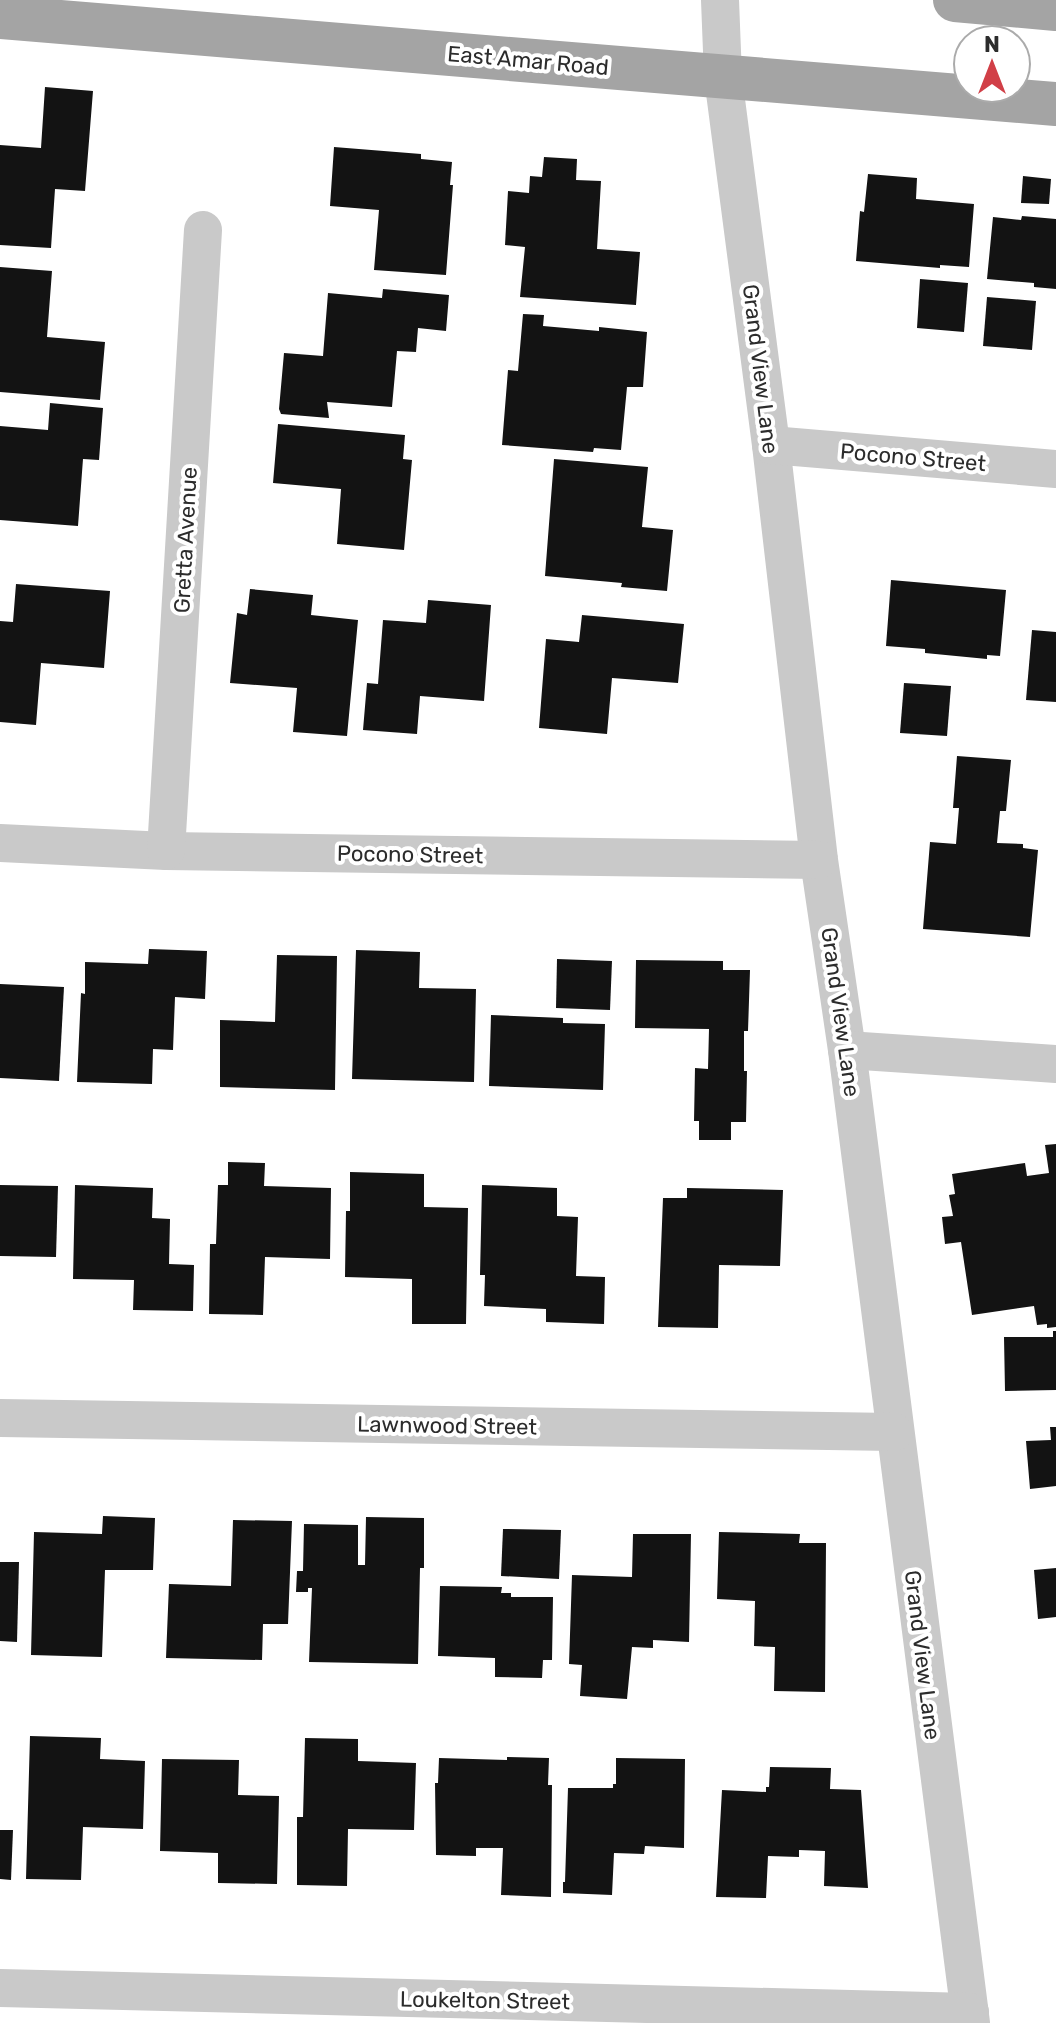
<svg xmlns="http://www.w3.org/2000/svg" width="1056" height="2023" font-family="Rubik,sans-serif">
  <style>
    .building { fill: #131313 }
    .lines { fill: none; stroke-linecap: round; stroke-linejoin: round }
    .minor { stroke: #c9c9c9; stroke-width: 38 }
    .primary { stroke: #a4a4a4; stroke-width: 44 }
    .labels { text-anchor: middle; stroke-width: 8; stroke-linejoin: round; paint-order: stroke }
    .street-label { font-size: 22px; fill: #2c2c2c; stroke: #fff }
  </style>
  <rect width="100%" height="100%" fill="#fff"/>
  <g class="building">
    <polygon points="45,87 93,91 85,191 55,189 51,248 0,245 0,145 41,148"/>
    <polygon points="334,147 421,154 421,159 452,162 450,185 453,185 446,275 374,270 379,210 330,206"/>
    <polygon points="544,157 577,159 576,180 601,181 597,249 640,252 636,305 520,297 525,247 505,245 508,191 529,193 530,176 542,177"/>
    <polygon points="868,174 917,178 916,199 974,204 969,267 940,265 940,268 856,261 860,211 864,212"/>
    <polygon points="1023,176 1051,179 1049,204 1021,203"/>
    <polygon points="1022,216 1056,219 1056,289 1034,287 1034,283 987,279 993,217 1021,220"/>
    <polygon points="0,267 52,271 47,337 105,342 100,400 0,392"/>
    <polygon points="920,279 968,283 964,332 917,328"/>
    <polygon points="383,289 449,295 446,331 418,328 416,352 397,351 392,407 327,402 329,418 281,414 279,409 284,353 323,356 328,293 382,298"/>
    <polygon points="987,297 1036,301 1032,350 983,346"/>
    <polygon points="523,314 544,315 543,326 599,331 599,327 647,332 643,387 627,387 621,450 594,448 593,452 502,445 508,370 518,371"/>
    <polygon points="50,403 103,408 99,460 83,459 78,526 0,520 0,426 48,430"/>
    <polygon points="278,424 405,435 403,459 412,460 404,550 337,544 341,489 273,483"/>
    <polygon points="554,459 648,467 642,527 673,530 667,591 621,587 622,583 545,576"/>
    <polygon points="891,580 1006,590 1000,656 987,655 987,659 925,653 925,649 886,646"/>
    <polygon points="16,584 110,591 104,668 41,663 36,725 0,722 0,621 13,622"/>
    <polygon points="250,589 313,595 311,615 358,620 347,736 293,732 297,688 230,683 237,613 247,615"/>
    <polygon points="428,600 491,605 484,701 420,696 417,734 363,730 367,683 378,684 383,620 426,623"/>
    <polygon points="582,615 684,624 678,683 612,678 607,734 539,728 546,639 579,642"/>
    <polygon points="1032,630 1056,632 1056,702 1026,700"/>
    <polygon points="904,683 951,686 947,736 900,733"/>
    <polygon points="957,756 1011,760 1006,811 1000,811 997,843 1023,844 1023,848 1038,850 1030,937 923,929 930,842 956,844 959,808 953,808"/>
    <polygon points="149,949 207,951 205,999 175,997 173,1050 153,1049 152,1084 77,1082 81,993 85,994 85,962 148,964"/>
    <polygon points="356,950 420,952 419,988 476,989 474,1082 352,1079"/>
    <polygon points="277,955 337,956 335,1090 220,1087 220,1020 275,1022"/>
    <polygon points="557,959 612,961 610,1010 556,1008"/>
    <polygon points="636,960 723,961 723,970 750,970 748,1031 744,1031 744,1071 747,1071 746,1122 731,1122 731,1140 699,1140 699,1121 694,1121 695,1068 708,1069 709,1029 635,1028"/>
    <polygon points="0,984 64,987 59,1081 0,1078"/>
    <polygon points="491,1015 563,1018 563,1023 605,1024 603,1090 489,1086"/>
    <polygon points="1056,1144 1056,1327 1047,1328 1047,1324 1037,1325 1034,1306 972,1315 961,1242 945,1244 942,1217 953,1216 949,1195 955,1194 952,1174 1025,1163 1027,1176 1049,1173 1045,1145"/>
    <polygon points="228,1162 265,1163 264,1186 331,1188 330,1259 265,1257 263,1315 209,1314 210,1244 216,1244 218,1185 228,1185"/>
    <polygon points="350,1172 424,1174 424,1207 468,1208 466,1324 412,1324 412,1279 345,1277 346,1211 350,1211"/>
    <polygon points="0,1185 58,1186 56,1257 0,1256"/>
    <polygon points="75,1185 153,1188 152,1218 170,1219 169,1264 194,1265 193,1311 133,1310 134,1280 73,1279"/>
    <polygon points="482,1185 557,1188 557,1216 578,1217 576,1276 605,1277 604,1324 546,1322 546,1309 484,1306 485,1275 480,1275"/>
    <polygon points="687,1188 783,1190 780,1266 719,1265 718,1328 658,1327 663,1198 687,1198"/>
    <polygon points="1053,1331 1056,1331 1056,1390 1005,1391 1004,1337 1053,1337"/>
    <polygon points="1050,1427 1056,1427 1056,1486 1030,1489 1026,1441 1051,1440"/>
    <polygon points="103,1516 155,1518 153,1570 105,1570 102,1657 31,1655 34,1532 102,1534"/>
    <polygon points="366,1517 424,1518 424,1568 420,1568 418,1664 309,1662 312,1588 308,1588 308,1592 296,1592 297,1571 303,1571 304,1524 358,1525 358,1565 365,1565"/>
    <polygon points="233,1520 292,1521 288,1624 263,1624 262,1660 166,1658 169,1584 231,1586"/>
    <polygon points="503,1529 561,1530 559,1579 501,1576"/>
    <polygon points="719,1532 800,1534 799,1543 826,1543 825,1692 774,1691 775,1647 754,1646 755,1601 717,1599"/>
    <polygon points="633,1534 691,1534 689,1642 653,1640 653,1648 632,1647 627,1699 580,1696 582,1665 569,1664 572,1575 632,1577"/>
    <polygon points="0,1562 19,1562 17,1642 0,1641"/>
    <polygon points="1056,1568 1056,1617 1038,1619 1034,1570"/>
    <polygon points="440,1586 502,1587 501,1593 511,1593 511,1597 553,1597 552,1660 543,1660 542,1678 495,1677 495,1658 438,1656"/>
    <polygon points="30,1736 101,1738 100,1759 145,1761 143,1829 83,1827 81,1880 26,1879"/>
    <polygon points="305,1738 358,1739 358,1761 416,1763 414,1830 348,1829 347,1886 297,1885 297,1817 303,1817"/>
    <polygon points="507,1757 549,1758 548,1785 552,1785 551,1897 501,1895 503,1848 476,1848 476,1856 436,1855 435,1783 438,1783 439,1758 507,1760"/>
    <polygon points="616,1758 685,1759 684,1848 645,1846 644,1854 614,1853 612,1895 563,1893 563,1882 565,1882 568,1788 613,1788 613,1784 616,1784"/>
    <polygon points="162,1759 239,1760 238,1795 279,1796 277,1884 218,1883 218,1853 160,1851"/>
    <polygon points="770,1767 831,1768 830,1789 861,1790 868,1888 824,1886 825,1851 799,1850 799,1857 768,1856 766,1898 716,1897 722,1790 766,1792 766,1787 769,1787"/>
    <polygon points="0,1830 13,1830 11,1880 0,1879"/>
  </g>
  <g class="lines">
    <g class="minor">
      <polyline points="720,0 723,77 771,445 819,860 847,1050 971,2023"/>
      <polyline points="771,445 1056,469"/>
      <polyline points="0,843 166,851 819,860"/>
      <polyline points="166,851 203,230"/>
      <polyline points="847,1050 1056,1064"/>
      <polyline points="0,1418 894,1432"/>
      <polyline points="0,1988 970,2012"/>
    </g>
    <g class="primary">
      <polyline points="955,0 1056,9"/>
      <polyline points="0,17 1056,104"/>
    </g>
  </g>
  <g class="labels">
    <g class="street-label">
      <text transform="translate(528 60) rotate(5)" y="8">East Amar Road</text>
      <text transform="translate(761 369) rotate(83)" y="8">Grand View Lane</text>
      <text transform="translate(913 457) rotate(5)" y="8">Pocono Street</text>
      <text transform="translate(185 540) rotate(-87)" y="8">Gretta Avenue</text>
      <text transform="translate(410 854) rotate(1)" y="8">Pocono Street</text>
      <text transform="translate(841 1012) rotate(82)" y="8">Grand View Lane</text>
      <text transform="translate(447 1425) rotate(1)" y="8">Lawnwood Street</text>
      <text transform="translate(923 1655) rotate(83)" y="8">Grand View Lane</text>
      <text transform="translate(485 2000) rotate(1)" y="8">Loukelton Street</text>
    </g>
  </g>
  <g transform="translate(992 64)"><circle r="38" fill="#ffffff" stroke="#ababab" stroke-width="2"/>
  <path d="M0-6L14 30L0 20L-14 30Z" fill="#d13f47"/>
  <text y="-12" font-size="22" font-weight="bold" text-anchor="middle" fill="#2c2c2c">N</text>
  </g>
</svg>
